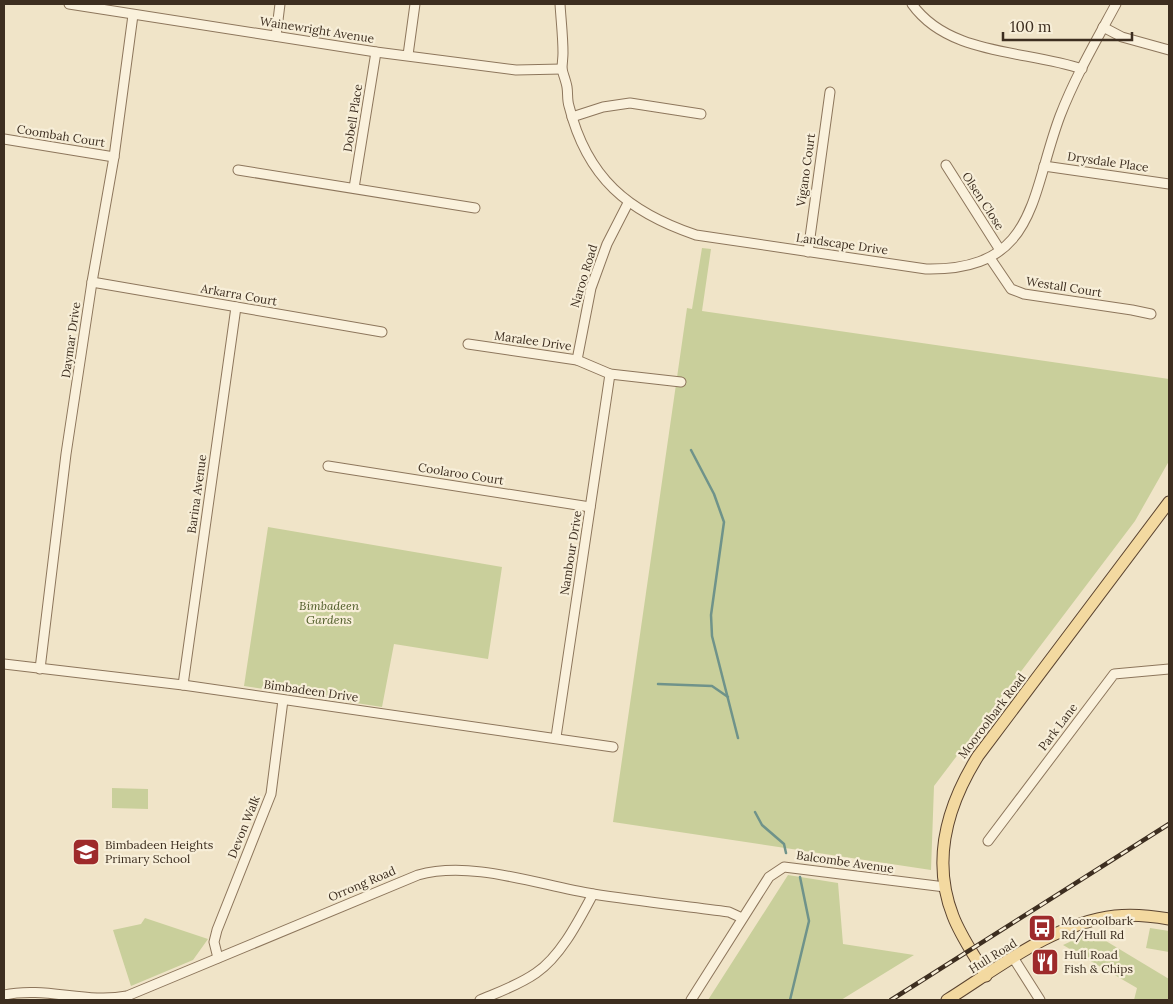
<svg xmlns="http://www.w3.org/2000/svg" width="1173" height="1004" font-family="Lora,serif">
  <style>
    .green { fill: #c9cf9b }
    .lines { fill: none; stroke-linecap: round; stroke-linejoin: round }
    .stream { stroke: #6f938a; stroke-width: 2.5 }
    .minor-casing { stroke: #8d765c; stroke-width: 11 }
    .major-casing { stroke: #5b4430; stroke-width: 13 }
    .minor { stroke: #faf1dc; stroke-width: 9 }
    .major { stroke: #f3d9a0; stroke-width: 11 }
    .rail-casing { stroke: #3d2e20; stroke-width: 4.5 }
    .rail { stroke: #f7eed8; stroke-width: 2.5; stroke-dasharray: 8; stroke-linecap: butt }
    .labels { text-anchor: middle; stroke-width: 4.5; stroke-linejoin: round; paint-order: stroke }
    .street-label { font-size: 12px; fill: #3d2e20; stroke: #f7eed8 }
    .park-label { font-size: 12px; font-style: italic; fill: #4d5a26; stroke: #f7eed8 }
    .poi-label { font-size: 12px; fill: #3d2e20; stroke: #f7eed8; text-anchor: start }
  </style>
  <rect width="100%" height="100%" fill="#f0e4c8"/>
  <g class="green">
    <polygon points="702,248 711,249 702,311 1169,379 1169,461 1135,521 934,786 931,870 613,822 687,308 692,309"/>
    <polygon points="268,527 502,567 488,659 394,644 382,707 244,686"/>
    <polygon points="112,788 148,789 148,809 112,808"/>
    <polygon points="788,875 838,883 843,944 914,955 841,1000 708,1000"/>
    <polygon points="145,918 208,939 193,960 131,986 113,930 141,924"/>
    <polygon points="1150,928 1169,931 1169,952 1146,948"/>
    <polygon points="1091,932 1169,979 1169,1000 1134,1000 1137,988 1063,945"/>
  </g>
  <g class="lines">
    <g class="stream">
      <polyline points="691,450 714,494 724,522 711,615 712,636 738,738"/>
      <polyline points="658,684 712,686 728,697"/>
      <polyline points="755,812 762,825 784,844 786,853"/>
      <polyline points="790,1000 809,921 800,877"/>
    </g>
    <g class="minor-casing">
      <g id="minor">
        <polyline points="69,4 376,52 516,70 562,69"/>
        <path d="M560,4C561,20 563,37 563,53C563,58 562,64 562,69C563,74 566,81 567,87C568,93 567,100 569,106C587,178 628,212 696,235L926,269C1037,271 1030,196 1060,116C1075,77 1096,41 1116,4"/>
        <path d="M912,4C949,56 1026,50 1082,69"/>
        <polyline points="1103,27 1122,37 1169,50"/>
        <polyline points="276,36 280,4"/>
        <polyline points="408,55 415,4"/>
        <polyline points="572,117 603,107 630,103 701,114"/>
        <polyline points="4,139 114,157"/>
        <polyline points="946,165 1000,250"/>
        <polyline points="1044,166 1169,184"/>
        <polyline points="238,170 475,208"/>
        <polyline points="354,188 376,52"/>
        <polyline points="808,252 830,92"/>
        <polyline points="990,258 1011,289 1024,294 1132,310 1151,314"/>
        <polyline points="92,282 382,332"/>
        <polyline points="468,344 577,360 610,374 681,382"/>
        <polyline points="577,360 591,288 607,244 628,203"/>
        <polyline points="328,466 590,507"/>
        <polyline points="4,664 183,685 613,747"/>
        <polyline points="40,669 66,454 92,282 114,157 133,15"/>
        <polyline points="183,685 236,307"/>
        <polyline points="556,737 610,374"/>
        <polyline points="988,841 1114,674 1169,669"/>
        <polyline points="218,958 214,942 217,930 271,794 283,700"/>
        <polyline points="1014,959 1040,1000"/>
        <path d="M4,995C45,986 86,1004 127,996L418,875C472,860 538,885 593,894C638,901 684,906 729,912L742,918"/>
        <path d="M480,1000C499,992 519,985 536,973C561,956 579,920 593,894"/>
        <polyline points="691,1000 769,877 784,867 945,887"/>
      </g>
    </g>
    <g class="major-casing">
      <g id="major">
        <path d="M986,976C975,956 961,937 953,916C931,860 948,804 978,756L1169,502"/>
        <path d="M947,1000C998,968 1054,923 1115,916C1133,914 1152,916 1169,919"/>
      </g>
    </g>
    <use href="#minor" class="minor"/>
    <use href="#major" class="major"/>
    <g class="rail-casing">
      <polyline id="rail" points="891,1000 1169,824"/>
    </g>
    <use href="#rail" class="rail"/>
  </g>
  <defs>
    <g id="school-square" transform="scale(1.4375)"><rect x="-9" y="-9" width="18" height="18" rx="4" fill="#9e2a2b" stroke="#f7eed8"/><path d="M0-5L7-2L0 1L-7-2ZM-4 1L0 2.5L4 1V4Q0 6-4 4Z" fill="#fff"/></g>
    <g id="bus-square" transform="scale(1.4375)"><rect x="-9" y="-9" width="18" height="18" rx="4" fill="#9e2a2b" stroke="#f7eed8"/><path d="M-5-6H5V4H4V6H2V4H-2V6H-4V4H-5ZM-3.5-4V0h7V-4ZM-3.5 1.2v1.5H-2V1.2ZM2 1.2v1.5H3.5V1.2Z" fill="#fff"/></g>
    <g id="restaurant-square" transform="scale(1.4375)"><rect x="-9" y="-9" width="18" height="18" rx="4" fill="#9e2a2b" stroke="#f7eed8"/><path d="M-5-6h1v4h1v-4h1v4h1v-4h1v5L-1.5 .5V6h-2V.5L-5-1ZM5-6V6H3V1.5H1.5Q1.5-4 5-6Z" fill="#fff"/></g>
  </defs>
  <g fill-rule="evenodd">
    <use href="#school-square" x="86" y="852"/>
    <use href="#bus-square" x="1042" y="928"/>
    <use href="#restaurant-square" x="1045" y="962"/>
  </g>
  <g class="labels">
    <g class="street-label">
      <text transform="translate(317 30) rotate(9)" y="4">Wainewright Avenue</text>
      <text transform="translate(353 118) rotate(-81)" y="4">Dobell Place</text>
      <text transform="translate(61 136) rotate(9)" y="4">Coombah Court</text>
      <text transform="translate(1108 162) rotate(8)" y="4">Drysdale Place</text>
      <text transform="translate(806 170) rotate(-82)" y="4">Vigano Court</text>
      <text transform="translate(983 201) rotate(57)" y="4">Olsen Close</text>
      <text transform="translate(842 244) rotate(8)" y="4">Landscape Drive</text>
      <text transform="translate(584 276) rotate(-73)" y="4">Naroo Road</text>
      <text transform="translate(1064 287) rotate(9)" y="4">Westall Court</text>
      <text transform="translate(239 295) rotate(10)" y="4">Arkarra Court</text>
      <text transform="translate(71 340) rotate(-82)" y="4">Daymar Drive</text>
      <text transform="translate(533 341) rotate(8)" y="4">Maralee Drive</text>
      <text transform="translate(461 474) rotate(9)" y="4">Coolaroo Court</text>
      <text transform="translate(197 494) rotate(-82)" y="4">Barina Avenue</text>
      <text transform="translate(571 553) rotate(-81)" y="4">Nambour Drive</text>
      <text transform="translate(311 691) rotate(8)" y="4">Bimbadeen Drive</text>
      <text transform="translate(992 716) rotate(-53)" y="4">Mooroolbark Road</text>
      <text transform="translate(1058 727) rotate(-53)" y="4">Park Lane</text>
      <text transform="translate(244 827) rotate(-68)" y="4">Devon Walk</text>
      <text transform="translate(845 862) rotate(8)" y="4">Balcombe Avenue</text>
      <text transform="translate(362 884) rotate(-23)" y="4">Orrong Road</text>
      <text transform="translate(993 956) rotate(-32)" y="4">Hull Road</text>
    </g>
    <g class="park-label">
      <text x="329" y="610">Bimbadeen<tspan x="329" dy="14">Gardens</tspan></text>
    </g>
    <g class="poi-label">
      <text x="105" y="849">Bimbadeen Heights<tspan x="105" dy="14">Primary School</tspan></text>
      <text x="1061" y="925">Mooroolbark<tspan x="1061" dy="14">Rd/Hull Rd</tspan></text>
      <text x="1064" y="959">Hull Road<tspan x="1064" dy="14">Fish &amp; Chips</tspan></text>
    </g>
  </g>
  <rect width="1173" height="1004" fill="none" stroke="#3d2e20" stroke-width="10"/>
  <path d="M1003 32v8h129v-8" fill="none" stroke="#3d2e20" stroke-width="2.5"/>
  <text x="1010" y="32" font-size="15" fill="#3d2e20" stroke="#f7eed8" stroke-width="4" paint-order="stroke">100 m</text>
</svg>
